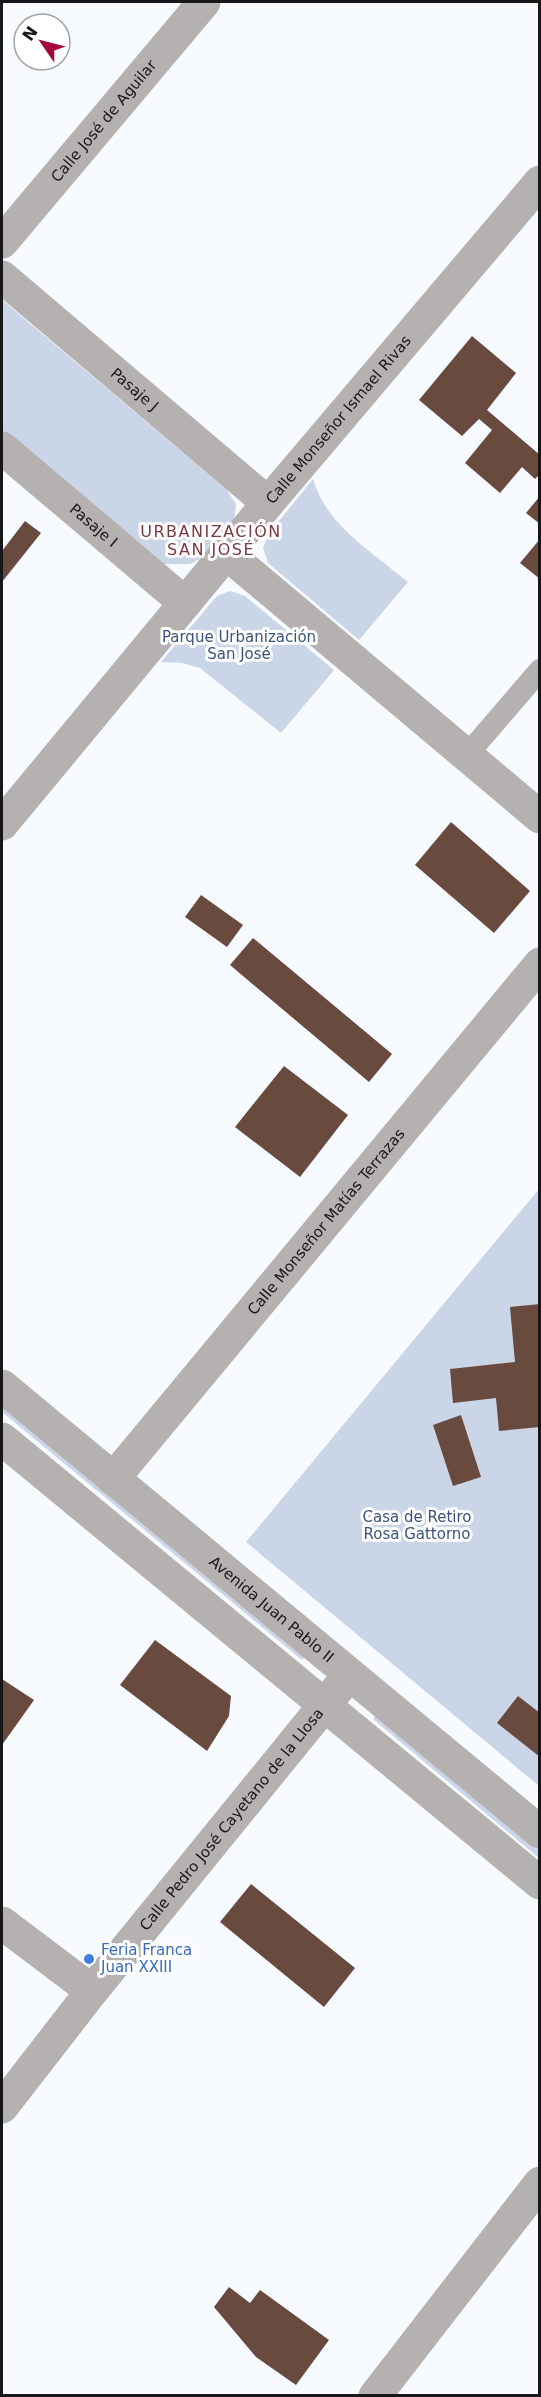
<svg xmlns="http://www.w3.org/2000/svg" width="541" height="2397" font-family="'DejaVu Sans',sans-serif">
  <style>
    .green { fill: #cad5e7 }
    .building { fill: #684a3e }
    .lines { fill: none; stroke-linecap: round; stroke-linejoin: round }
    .service { stroke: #b5b1b0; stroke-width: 22 }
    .minor { stroke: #b5b1b0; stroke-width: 33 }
    .tertiary { stroke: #b5b1b0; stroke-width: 33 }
    .shop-dot { fill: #3f7fe0; stroke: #fff; stroke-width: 2 }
    .labels { text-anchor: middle; stroke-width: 6; stroke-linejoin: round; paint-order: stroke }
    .street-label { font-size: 15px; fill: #161719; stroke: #fff }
    .park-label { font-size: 15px; fill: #3a537d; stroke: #fff }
    .shop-label { font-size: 15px; fill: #366cbe; stroke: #fff; text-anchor: start }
    .neighbourhood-label { font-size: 16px; letter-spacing: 1.5px; fill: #7e3742; stroke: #fff }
  </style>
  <rect width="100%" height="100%" fill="#f7faff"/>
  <g class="green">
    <polygon points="2,300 226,489 236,504 234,521 202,558 190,564 162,564 2,432"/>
    <path d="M313,479C326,525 372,552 408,582L359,640L268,563L263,548L270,532Z"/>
    <polygon points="230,591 245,596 334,670 281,733 200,668 182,663 161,662 217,596"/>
    <polygon points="539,1189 539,1786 246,1542"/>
    <polygon points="2,1396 309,1651 302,1660 2,1412"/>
    <polygon points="380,1710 539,1842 539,1858 373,1719"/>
  </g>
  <g class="building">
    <polygon points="472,336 516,373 487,410 540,455 540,474 535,479 522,467 500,493 465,463 492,430 479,419 462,436 419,400"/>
    <polygon points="540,496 540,524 526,513"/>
    <polygon points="25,521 41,533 2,582 2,551"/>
    <polygon points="540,539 540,579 520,563"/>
    <polygon points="451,822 530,891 494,933 415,865"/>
    <polygon points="201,895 243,925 227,947 185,917"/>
    <polygon points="253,938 392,1054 369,1082 230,965"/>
    <polygon points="284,1066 348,1115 300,1177 235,1127"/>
    <polygon points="540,1304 540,1427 499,1431 496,1398 453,1403 450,1369 515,1362 510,1307"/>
    <polygon points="461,1415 481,1477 453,1486 433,1425"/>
    <polygon points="155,1640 231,1696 229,1716 207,1751 120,1685"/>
    <polygon points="2,1679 34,1700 2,1745"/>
    <polygon points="518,1696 540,1713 540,1757 497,1723"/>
    <polygon points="251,1884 355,1968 324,2007 220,1922"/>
    <polygon points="229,2287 250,2303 260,2290 329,2340 296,2385 256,2357 214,2307"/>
  </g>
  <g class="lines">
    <polyline class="service" points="466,756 540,670"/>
    <g class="minor">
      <path id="s1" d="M2,242L204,2"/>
      <path id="s2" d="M2,277L268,503"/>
      <path id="s3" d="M2,448L185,603"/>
      <polyline points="226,553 540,817"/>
      <path id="s4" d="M2,824L268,503L540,182"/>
      <path id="s5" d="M113,1479L540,964"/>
      <polyline points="2,1923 92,1991"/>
      <path id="s6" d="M2,2107L92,1991L349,1675"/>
      <polyline points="375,2396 540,2183"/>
    </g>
    <g class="tertiary">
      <path id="s7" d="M2,1386L540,1832"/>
      <polyline points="2,1439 540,1883"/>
    </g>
  </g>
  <circle class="shop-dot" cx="89" cy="1959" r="6"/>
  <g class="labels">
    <g class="street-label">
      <text dy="5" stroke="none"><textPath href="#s1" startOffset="158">Calle José de Aguilar</textPath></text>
      <text dy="5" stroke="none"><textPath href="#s2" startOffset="174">Pasaje J</textPath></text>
      <text dy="5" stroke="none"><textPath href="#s4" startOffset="526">Calle Monseñor Ismael Rivas</textPath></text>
      <text dy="5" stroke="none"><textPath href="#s3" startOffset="120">Pasaje I</textPath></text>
      <text dy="5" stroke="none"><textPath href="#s5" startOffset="334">Calle Monseñor Matías Terrazas</textPath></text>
      <text dy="5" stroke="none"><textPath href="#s7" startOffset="350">Avenida Juan Pablo II</textPath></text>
      <text dy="5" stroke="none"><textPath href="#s6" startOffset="368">Calle Pedro José Cayetano de la Llosa</textPath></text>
    </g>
    <g class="park-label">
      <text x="239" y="642">Parque Urbanización<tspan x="239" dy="17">San José</tspan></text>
      <text x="417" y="1522">Casa de Retiro<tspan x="417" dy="17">Rosa Gattorno</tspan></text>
    </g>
    <g class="shop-label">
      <text x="101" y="1955">Feria Franca<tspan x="101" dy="17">Juan XXIII</tspan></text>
    </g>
    <g class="neighbourhood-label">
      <text x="211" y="537">URBANIZACIÓN<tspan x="211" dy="18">SAN JOSÉ</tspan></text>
    </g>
  </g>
  <rect width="541" height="2397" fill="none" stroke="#161719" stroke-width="6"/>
  <g transform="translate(42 42) rotate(305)"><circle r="28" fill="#ffffff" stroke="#a2a2a3" stroke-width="1.5"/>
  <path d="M0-4.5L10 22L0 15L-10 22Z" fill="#a4093d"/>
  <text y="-9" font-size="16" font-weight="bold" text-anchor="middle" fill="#161719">N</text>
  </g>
</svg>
